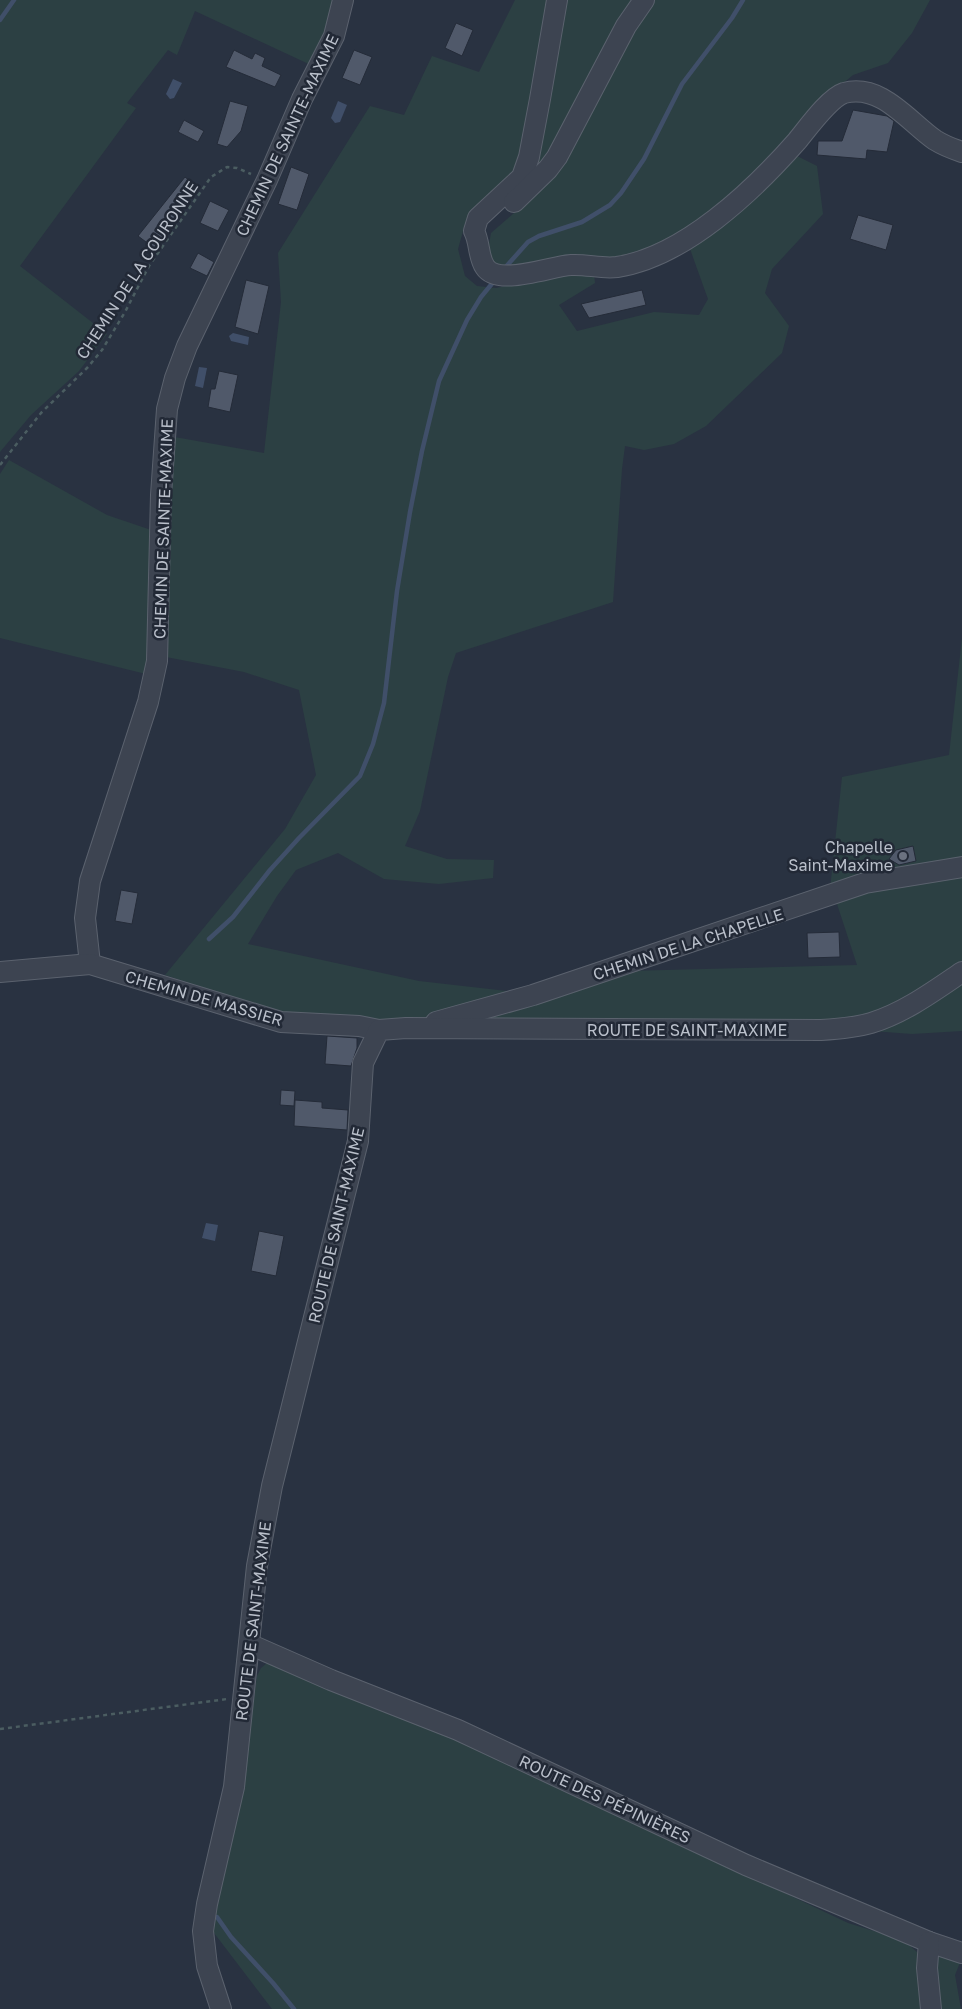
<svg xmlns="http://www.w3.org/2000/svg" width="962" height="2009" font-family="'Golos Text',sans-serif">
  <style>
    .green { fill: #2c4043 }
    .water { fill: #404f69 }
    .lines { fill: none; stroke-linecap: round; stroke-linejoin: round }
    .stream { stroke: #404f69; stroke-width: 4.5 }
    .building { fill: #50596a; stroke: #242b38 }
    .minor-casing { stroke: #5b626e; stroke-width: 22 }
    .path { stroke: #4b5d61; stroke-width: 2.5; stroke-dasharray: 4 4; stroke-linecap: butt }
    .minor { stroke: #3d4451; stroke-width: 20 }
    .worship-dot { fill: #6b7280; stroke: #222936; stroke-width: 2 }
    .labels { text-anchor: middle; stroke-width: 5; stroke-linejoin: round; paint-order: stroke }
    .street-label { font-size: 16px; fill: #bac0cb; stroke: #222936 }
    .poi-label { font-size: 16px; fill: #bac0cb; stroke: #222936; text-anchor: end }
  </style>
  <rect width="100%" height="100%" fill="#293241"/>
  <g class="green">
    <polygon points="0,0 337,0 313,66 195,11 177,55 168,50 127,103 136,108 20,266 107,334 79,371 31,415 0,452"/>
    <polygon points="515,0 547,0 520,166 508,182 465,224 458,249 465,276 477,286 496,288 560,274 594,273 595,283 559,305 577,331 654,312 699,315 708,299 690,249 733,217 795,155 817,166 823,214 772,269 765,293 789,326 782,353 706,426 674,444 644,450 625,446 622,469 613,602 456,653 448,677 420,811 405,846 447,859 494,860 493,878 439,884 384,879 338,853 296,870 277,896 248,944 419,981 507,991 504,998 424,1019 389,1023 289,1016 165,975 285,829 316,775 299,690 244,672 166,657 169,436 264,453 281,302 278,253 370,106 404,115 432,56 479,72"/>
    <polygon points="560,0 636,0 547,159 532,177"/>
    <polygon points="655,0 930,0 912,33 888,63 853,75 835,90 729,200 694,229 638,257 509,271 498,267 490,258 489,244 491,233 528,201 624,43"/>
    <polygon points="9,460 107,515 154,531 150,652 146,674 0,638 0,474"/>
    <polygon points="962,638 962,862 830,889 842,777 949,755"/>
    <polygon points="962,872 962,962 918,996 853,1022 444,1024 626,971 857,965 836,901 866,890"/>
    <polygon points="962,976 962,1031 912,1034 872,1031"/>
    <polygon points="267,1663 275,1663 371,1703 551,1782 848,1923 903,1940 917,1952 921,1964 926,2009 272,2009 211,1929 241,1795 257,1676 261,1668"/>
    <polygon points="940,1953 961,1960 955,1975 961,2009 935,2009 934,1955"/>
  </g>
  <g class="water">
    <polygon points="173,79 182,83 174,98 170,99 166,94"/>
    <polygon points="338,101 347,105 340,122 335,123 331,118"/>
    <polygon points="233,333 249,337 248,345 231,341 229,336"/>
    <polygon points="199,367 207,368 203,388 195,386"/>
    <polygon points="206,1223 218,1225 215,1241 202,1238"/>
  </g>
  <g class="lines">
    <g class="stream">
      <polyline points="0,20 14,0"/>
      <polyline points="503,270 528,242 539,236 582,222 610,205 621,193 644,159 682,84 732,18 743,0"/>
      <polyline points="209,939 233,917 270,870 299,838 360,776 373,744 384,703 397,591 410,512 422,451 439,381 467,320 481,297 495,280"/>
      <polyline points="217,1917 231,1937 273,1983 294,2009"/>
    </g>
  </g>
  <g class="building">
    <polygon points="456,23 473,30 462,56 445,48"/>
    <polygon points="234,50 252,59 255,53 265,58 262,66 281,75 275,87 226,67"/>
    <polygon points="354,50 372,57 360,85 342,78"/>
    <polygon points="230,101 248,106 241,131 227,147 217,144"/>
    <polygon points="853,110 887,116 894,121 887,152 867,150 866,159 817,155 818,141 842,141"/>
    <polygon points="184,120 204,131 198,142 178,132"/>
    <polygon points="291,167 309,174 297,210 278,204"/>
    <polygon points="185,177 196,186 173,215 177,218 154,248 138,236"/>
    <polygon points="210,201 229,210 218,231 200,223"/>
    <polygon points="858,215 893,225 886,250 850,239"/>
    <polygon points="198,253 214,262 207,276 190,268"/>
    <polygon points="246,280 269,286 258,334 235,327"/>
    <polygon points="642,290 646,305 589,318 581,304"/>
    <polygon points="219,371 238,375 230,412 208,407 211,389 215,389"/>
    <polygon points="913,846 916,861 899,865 889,859 896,850"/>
    <polygon points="121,890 138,893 132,924 115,921"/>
    <polygon points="839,932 840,957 808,958 807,933"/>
    <polygon points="327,1036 357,1038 357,1048 351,1066 325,1064"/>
    <polygon points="281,1090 295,1091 294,1106 280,1105"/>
    <polygon points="295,1100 322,1102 322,1108 348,1110 347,1130 294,1126"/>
    <polygon points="259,1231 284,1236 276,1276 251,1271"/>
  </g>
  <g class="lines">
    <g class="minor-casing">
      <g id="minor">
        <path d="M557,0L540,99L529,157L522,177L478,218L474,231C480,242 478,257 485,267C498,287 551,266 571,265C587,264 601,269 617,267C684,257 753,191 797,141C807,129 829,98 844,93C881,83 908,121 935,140C943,145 953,149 962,152"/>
        <polyline points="514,202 548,169 557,157 626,26 644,0"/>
        <polyline points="90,964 85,918 90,881 148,702 157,661 161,495 167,409 175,378 187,346 267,180 302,99 334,36 343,0"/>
        <polyline points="0,972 90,964 281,1022 359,1026 379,1030"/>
        <polyline points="436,1022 533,995 865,883 962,867"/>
        <polyline points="249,1644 331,1680 458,1730 746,1865 929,1942 962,1953"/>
        <polyline points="929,1942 927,1968 931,2009"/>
        <path d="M221,2009L207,1966L203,1931L207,1904L234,1787L257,1566L272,1486L358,1141L363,1063L379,1030L406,1028L821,1030C838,1029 854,1028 871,1023C904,1013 934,991 962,972"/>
      </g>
    </g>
    <g class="path">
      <polyline points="0,465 41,413 88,367 102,350 125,312 149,266 211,177 227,167 237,168 251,174"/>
      <polyline points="0,1729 227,1699"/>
    </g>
    <use href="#minor" class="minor"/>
  </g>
  <circle class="worship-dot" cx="903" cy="856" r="5"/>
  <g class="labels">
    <g class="street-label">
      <text transform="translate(287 135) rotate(-65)" y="6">CHEMIN DE SAINTE-MAXIME</text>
      <text transform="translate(137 270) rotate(-57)" y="6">CHEMIN DE LA COURONNE</text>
      <text transform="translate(163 529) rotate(-88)" y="6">CHEMIN DE SAINTE-MAXIME</text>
      <text transform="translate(688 944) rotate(-18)" y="6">CHEMIN DE LA CHAPELLE</text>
      <text transform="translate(204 998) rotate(16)" y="6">CHEMIN DE MASSIER</text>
      <text x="687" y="1036">ROUTE DE SAINT-MAXIME</text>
      <text transform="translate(336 1225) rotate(-77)" y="6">ROUTE DE SAINT-MAXIME</text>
      <text transform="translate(253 1621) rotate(-83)" y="6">ROUTE DE SAINT-MAXIME</text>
      <text transform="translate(605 1799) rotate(25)" y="6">ROUTE DES PÉPINIÈRES</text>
    </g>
    <g class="poi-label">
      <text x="893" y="853">Chapelle<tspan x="893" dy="18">Saint-Maxime</tspan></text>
    </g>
  </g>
</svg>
